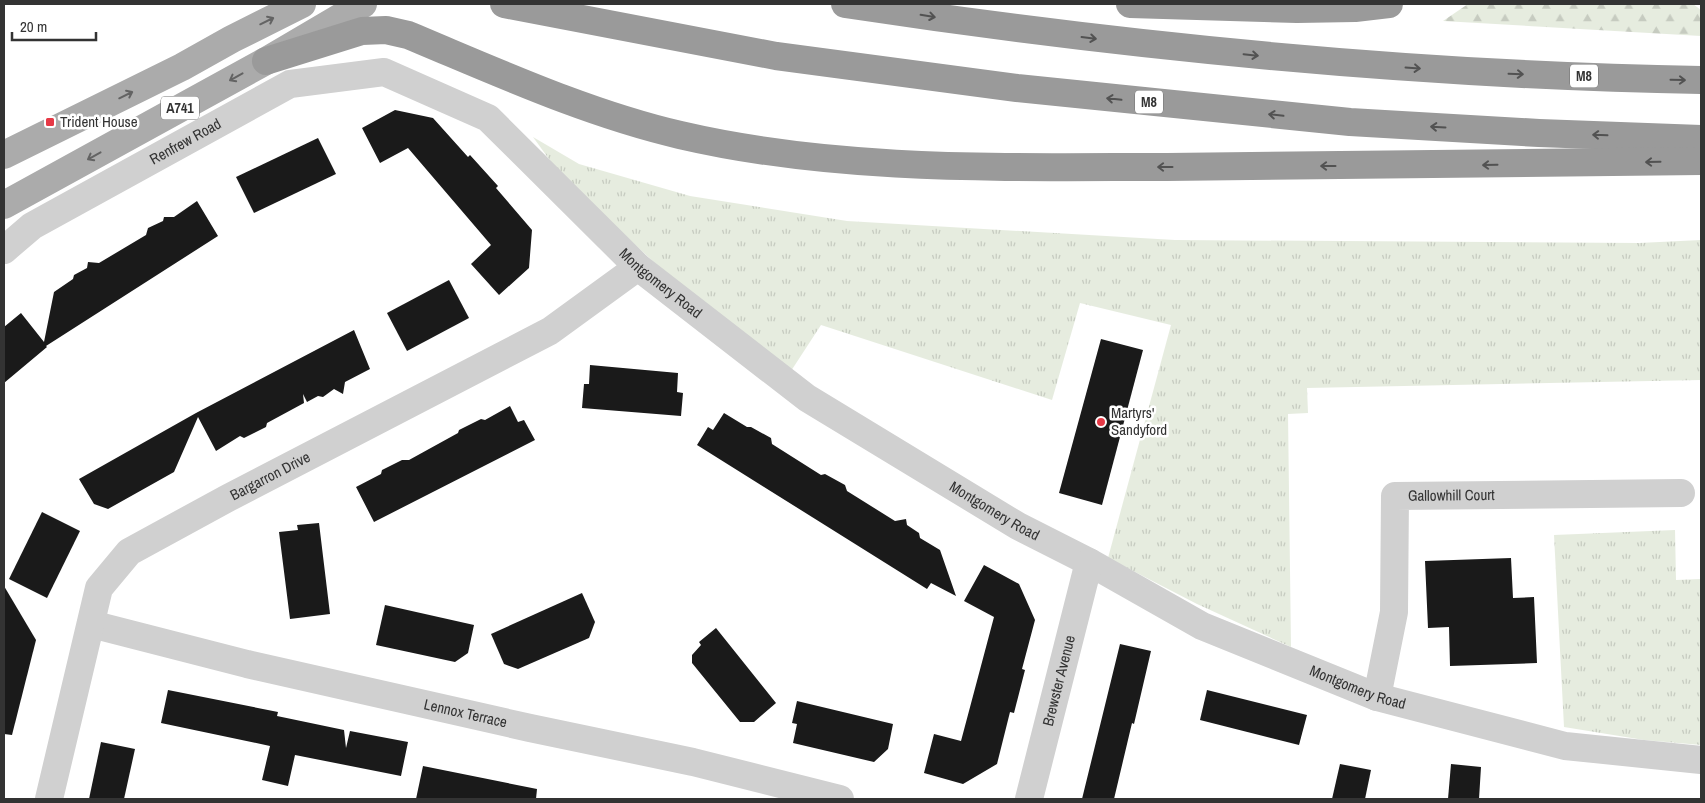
<svg xmlns="http://www.w3.org/2000/svg" width="1705" height="803" font-family="'Archivo Narrow',sans-serif">
  <style>
    .grass { fill: url(#grass-tufts) }
    .forest { fill: url(#forest-firs) }
    .building { fill: #1a1a1a }
    .lines { fill: none; stroke-linecap: round; stroke-linejoin: round }
    .minor { stroke: #d0d0d0; stroke-width: 28 }
    .major { stroke: #ababab; stroke-width: 28 }
    .highway { stroke: #9a9a9a; stroke-width: 28 }
    .oneway { stroke: #525252 }
    .oneway2 { stroke: #636363 }
    .poi-dot { fill: #e63946; stroke: #fff; stroke-width: 2 }
    .labels { text-anchor: middle; stroke-width: 5; stroke-linejoin: round; paint-order: stroke }
    .shield { fill: #fff; stroke: #707070; stroke-width: 1 }
    .shield-label { font-size: 14px; font-weight: bold; fill: #333 }
    .poi-label { font-size: 15px; fill: #333; stroke: #fff; text-anchor: start }
    .street-label { font-size: 15px; fill: #333; stroke: #fff }
  </style>
  <defs>
    <pattern id="grass-tufts" width="24" height="20" patternUnits="userSpaceOnUse" patternTransform="scale(1.25)"><rect width="24" height="20" fill="#e6ecdf"/><path d="M3 7l-1-3M5 7V3M7 7l1-3M15 17l-1-3M17 17v-4M19 17l1-3" fill="none" stroke="#c6cbc0"/></pattern>
    <pattern id="forest-firs" width="22" height="20" patternUnits="userSpaceOnUse" patternTransform="scale(1.25)"><rect width="22" height="20" fill="#e6ecdf"/><path d="M5 1l3.5 6h-7zM16 11l3.5 6h-7z" fill="#c6cbc0"/></pattern>
  </defs>
  <rect width="100%" height="100%" fill="#fff"/>
  <g class="grass">
    <polygon points="533,137 579,164 690,196 847,221 1175,240 1639,243 1701,240 1701,380 1307,388 1308,413 1288,414 1291,647 1197,604 1108,558 1171,325 1080,303 1052,400 821,325 791,371 685,291 562,177"/>
    <polygon points="1675,530 1676,580 1701,579 1701,745 1644,740 1564,727 1554,535"/>
  </g>
  <polygon class="forest" points="1468,4 1693,4 1701,10 1701,36 1443,21"/>
  <g class="building">
    <polygon points="395,110 433,118 468,157 470,155 498,186 496,188 532,230 529,268 499,295 471,264 491,245 408,148 380,163 362,128"/>
    <polygon points="318,138 336,174 254,213 236,177"/>
    <polygon points="197,201 218,236 46,346 47,347 4,383 4,327 21,313 44,342 54,292 73,279 74,275 87,268 88,262 99,263 146,235 148,228 163,221 164,217 174,217"/>
    <polygon points="449,280 469,318 407,351 387,313"/>
    <polygon points="354,330 370,369 345,382 343,394 334,389 323,397 318,396 307,402 303,394 304,403 267,423 266,427 244,438 240,436 216,451 198,417 174,472 108,509 94,504 79,479 196,413"/>
    <polygon points="1101,339 1143,350 1102,505 1059,493"/>
    <polygon points="590,365 678,373 677,392 683,393 681,416 582,408 584,384 589,384"/>
    <polygon points="510,406 518,422 524,420 535,440 374,522 356,487 381,474 382,470 402,460 409,460 458,433 459,430 481,419 485,420"/>
    <polygon points="724,413 747,427 751,427 771,438 772,444 821,475 825,474 845,485 847,491 895,521 906,519 907,525 919,533 920,538 940,550 956,596 931,583 927,589 697,445 708,427 713,430"/>
    <polygon points="42,512 80,531 47,598 9,579"/>
    <polygon points="319,523 330,614 290,619 279,532 298,530 297,525"/>
    <polygon points="1511,558 1513,598 1534,597 1537,663 1450,666 1449,627 1428,628 1425,561"/>
    <polygon points="984,565 1019,584 1035,620 1022,669 1025,670 1014,713 1010,712 997,764 963,784 924,773 934,734 961,741 994,617 964,601"/>
    <polygon points="4,586 36,640 12,735 4,734"/>
    <polygon points="582,593 595,622 589,638 518,669 504,664 491,634"/>
    <polygon points="385,605 474,625 468,653 455,662 376,645"/>
    <polygon points="716,628 776,703 754,722 740,722 692,663 692,655 701,645 699,642"/>
    <polygon points="1120,644 1151,651 1134,724 1132,723 1114,799 1082,799"/>
    <polygon points="168,690 278,712 277,716 344,730 346,748 350,731 408,742 401,776 295,755 288,786 262,780 270,746 161,723"/>
    <polygon points="1207,690 1307,715 1299,745 1200,720"/>
    <polygon points="797,701 893,724 888,749 874,762 793,743 797,724 792,723"/>
    <polygon points="101,742 135,749 124,799 89,799"/>
    <polygon points="1340,764 1371,770 1365,799 1332,799"/>
    <polygon points="1451,764 1481,767 1479,799 1448,799"/>
    <polygon points="423,766 537,789 536,799 416,799"/>
  </g>
  <g class="lines">
    <g class="minor">
      <path id="s1" d="M4,250L32,226L290,84L384,72L488,118L638,267L807,398L1018,526L1089,562L1202,626L1377,697L1565,746L1701,760"/>
      <path id="s2" d="M91,624L247,664L530,728L693,762L840,799"/>
      <path id="s3" d="M1377,697L1394,612L1395,496L1681,493"/>
      <path id="s4" d="M49,799L99,588L129,552L228,498L550,331L638,267"/>
      <path id="s5" d="M1029,799L1089,562"/>
    </g>
    <g class="major">
      <polyline points="4,155 182,67 232,39 302,4"/>
      <polyline points="4,205 266,61 363,4"/>
    </g>
    <g class="highway">
      <polyline points="504,4 776,56 1017,88 1350,122 1539,133 1701,139"/>
      <path d="M845,4C1129,47 1414,75 1701,80"/>
      <polyline points="1130,4 1297,9 1355,8 1389,4"/>
      <path d="M266,61L362,31L386,30L408,35C497,72 586,113 680,135C839,172 1004,167 1167,167C1345,166 1523,164 1701,161"/>
    </g>
  </g>
  <defs><path id="oneway-shaft" d="M-6 0H5M1.5-3L5.5 0L1.5 3" fill="none" stroke-width="1.6" stroke-linecap="round" stroke-linejoin="round" transform="scale(1.25)"/></defs>
  <g class="oneway">
    <use href="#oneway-shaft" transform="translate(928 16) rotate(9)"/>
    <use href="#oneway-shaft" transform="translate(1089 38) rotate(7)"/>
    <use href="#oneway-shaft" transform="translate(1251 55) rotate(6)"/>
    <use href="#oneway-shaft" transform="translate(1413 68) rotate(4)"/>
    <use href="#oneway-shaft" transform="translate(1516 74) rotate(2)"/>
    <use href="#oneway-shaft" transform="translate(1678 80) rotate(1)"/>
    <use href="#oneway-shaft" transform="translate(1114 99) rotate(-174)"/>
    <use href="#oneway-shaft" transform="translate(1276 115) rotate(-174)"/>
    <use href="#oneway-shaft" transform="translate(1438 127) rotate(-177)"/>
    <use href="#oneway-shaft" transform="translate(1600 135) rotate(-178)"/>
    <use href="#oneway-shaft" transform="translate(1653 162) rotate(179)"/>
    <use href="#oneway-shaft" transform="translate(1490 165) rotate(179)"/>
    <use href="#oneway-shaft" transform="translate(1328 166) rotate(180)"/>
    <use href="#oneway-shaft" transform="translate(1165 167) rotate(180)"/>
  </g>
  <g class="oneway2">
    <use href="#oneway-shaft" transform="translate(267 21) rotate(-26)"/>
    <use href="#oneway-shaft" transform="translate(236 77) rotate(151)"/>
    <use href="#oneway-shaft" transform="translate(126 95) rotate(-26)"/>
    <use href="#oneway-shaft" transform="translate(94 156) rotate(151)"/>
  </g>
  <g class="poi-dot">
    <rect x="45" y="117" width="10" height="10" rx="2.5"/>
    <circle cx="1101" cy="422" r="5"/>
  </g>
  <g class="labels">
    <g class="shield">
      <rect x="1570" y="64.5" width="28" height="23" rx="4"/>
      <rect x="1135" y="90.5" width="28" height="23" rx="4"/>
      <rect x="161" y="96.5" width="38" height="23" rx="4"/>
    </g>
    <g class="shield-label">
      <text x="1584" y="81">M8</text>
      <text x="1149" y="107">M8</text>
      <text x="180" y="113">A741</text>
    </g>
    <g class="poi-label">
      <text x="60" y="127">Trident House</text>
      <text x="1111" y="418">Martyrs'<tspan x="1111" dy="17">Sandyford</tspan></text>
    </g>
    <g class="street-label">
      <text dy="5" stroke="none"><textPath href="#s1" startOffset="212">Renfrew Road</textPath></text>
      <text dy="5" stroke="none"><textPath href="#s1" startOffset="779">Montgomery Road</textPath></text>
      <text dy="5" stroke="none"><textPath href="#s4" startOffset="424">Bargarron Drive</textPath></text>
      <text dy="5" stroke="none"><textPath href="#s3" startOffset="259">Gallowhill Court</textPath></text>
      <text dy="5" stroke="none"><textPath href="#s1" startOffset="1184">Montgomery Road</textPath></text>
      <text dy="5" stroke="none"><textPath href="#s5" startOffset="122">Brewster Avenue</textPath></text>
      <text dy="5" stroke="none"><textPath href="#s1" startOffset="1589">Montgomery Road</textPath></text>
      <text dy="5" stroke="none"><textPath href="#s2" startOffset="385">Lennox Terrace</textPath></text>
    </g>
  </g>
  <rect width="1705" height="803" fill="none" stroke="#333333" stroke-width="10"/>
  <path d="M12 32v8h84v-8" fill="none" stroke="#333333" stroke-width="2.5"/>
  <text x="20" y="32" font-size="15" fill="#333333" stroke="#ffffff" stroke-width="4" paint-order="stroke">20 m</text>
</svg>
